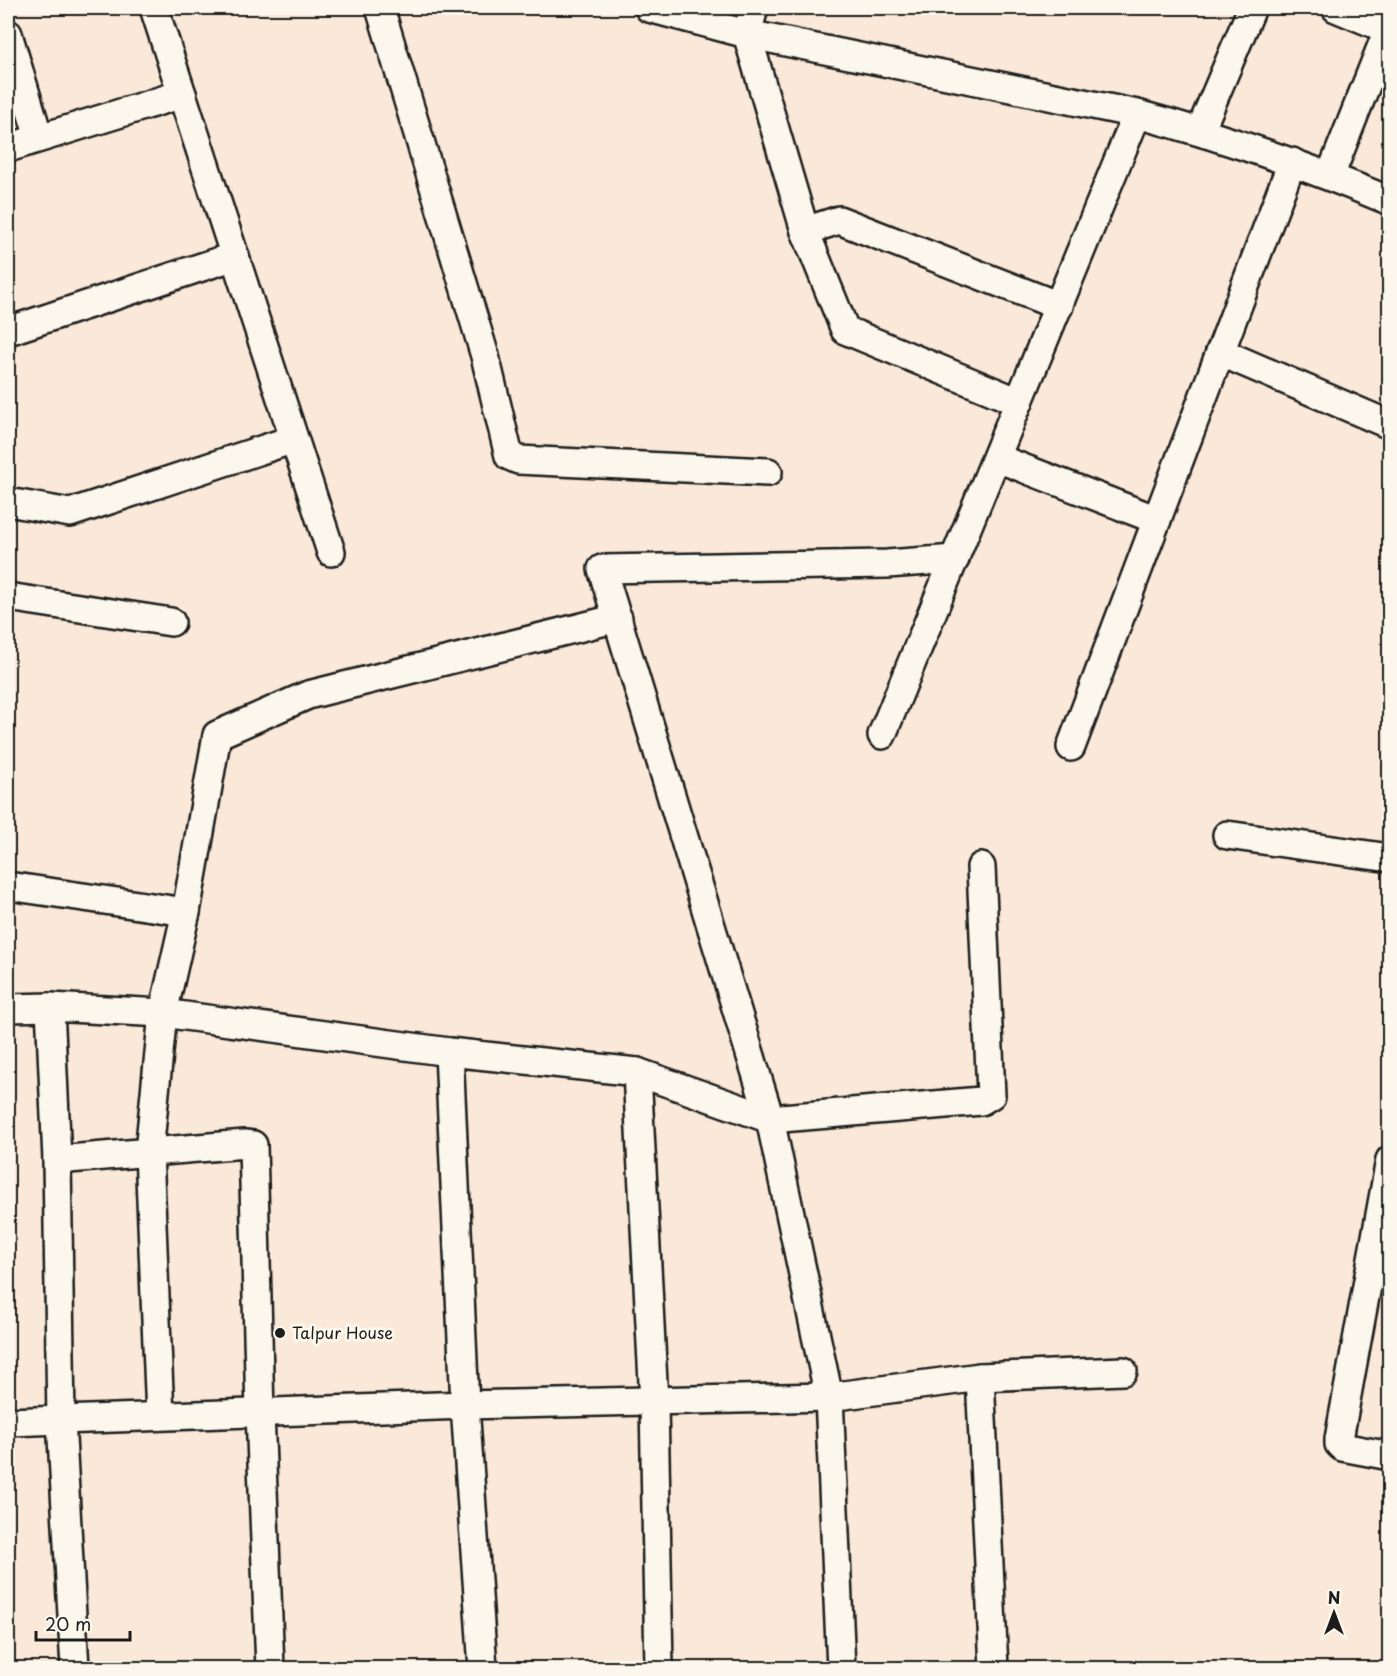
<svg xmlns="http://www.w3.org/2000/svg" width="1397" height="1676" font-family="'Playpen Sans',sans-serif">
  <style>
    .lines { fill: none; stroke-linecap: round; stroke-linejoin: round }
    .minor-casing { stroke: #1c1c1c; stroke-width: 32 }
    .minor { stroke: #fbf7ec; stroke-width: 27 }
    .poi-dot { fill: #1c1c1c; stroke: #fbf7ec; stroke-width: 2 }
    .labels { text-anchor: middle; stroke-width: 6; stroke-linejoin: round; paint-order: stroke }
    .poi-label { font-size: 16px; fill: #1c1c1c; stroke: #fbf7ec; text-anchor: start }
  </style>
  <rect width="100%" height="100%" fill="#fae9d8"/>
  <filter id="ink" filterUnits="userSpaceOnUse"><feTurbulence type="fractalNoise" baseFrequency=".0167" numOctaves="2"/><feDisplacementMap in="SourceGraphic" scale="12" xChannelSelector="R" yChannelSelector="G"/><feConvolveMatrix kernelMatrix="1 2 1 2 8 2 1 2 1" color-interpolation-filters="sRGB"/></filter>
  <g filter="url(#ink)">
    <g class="lines">
      <g class="minor-casing">
        <g id="minor">
          <polyline points="154,8 331,552"/>
          <polyline points="380,8 485,356 509,456 518,460 768,472"/>
          <path d="M649,8L747,34L1137,114C1223,137 1307,166 1390,201"/>
          <polyline points="754,8 747,34 805,231 845,330 1019,402"/>
          <polyline points="1336,8 1387,29"/>
          <polyline points="8,34 39,138"/>
          <polyline points="1200,131 1252,8"/>
          <polyline points="8,148 182,94"/>
          <polyline points="1330,176 1390,25"/>
          <polyline points="805,231 839,220 1059,306"/>
          <polyline points="8,331 235,256"/>
          <polyline points="1220,352 1390,425"/>
          <polyline points="997,458 1157,520"/>
          <polyline points="8,502 70,513 294,439"/>
          <polyline points="955,559 887,564 602,569 770,1119 981,1101 991,1095 981,867"/>
          <polyline points="8,597 171,622"/>
          <polyline points="882,735 1137,114"/>
          <polyline points="1071,747 1292,162"/>
          <polyline points="1227,835 1390,858"/>
          <polyline points="8,886 186,912 163,1013 149,1152 160,1416"/>
          <polyline points="186,912 217,735 308,695 618,618"/>
          <polyline points="50,1007 57,1160 61,1420 75,1668"/>
          <polyline points="8,1008 50,1007 163,1013 449,1052 637,1072 770,1119 829,1397 841,1668"/>
          <polyline points="449,1052 465,1405 483,1668"/>
          <polyline points="637,1072 654,1402 659,1668"/>
          <polyline points="57,1160 245,1144 253,1145 260,1413 270,1668"/>
          <polyline points="1390,1160 1339,1439 1339,1444 1342,1447 1390,1456"/>
          <polyline points="980,1377 994,1668"/>
          <polyline points="8,1422 465,1405 829,1397 980,1377 1123,1371"/>
        </g>
      </g>
      <use href="#minor" class="minor"/>
    </g>
  </g>
  <circle class="poi-dot" cx="280" cy="1333" r="6"/>
  <g class="labels">
    <g class="poi-label">
      <text x="292" y="1339">Talpur House</text>
    </g>
  </g>
  <rect width="1397" height="1676" fill="none" stroke="#fbf7ec" stroke-width="30"/>
  <rect x="15" y="15" width="1367" height="1646" fill="none" stroke="#1c1c1c" stroke-width="2" filter="url(#ink)"/>
  <g transform="translate(1334 1613)" stroke="#fbf7ec" stroke-width="4.5" paint-order="stroke">
  <path d="M0-4.5L10 22L0 15L-10 22Z" fill="#1c1c1c"/>
  <text y="-9" font-size="16" font-weight="bold" text-anchor="middle" fill="#1c1c1c">N</text>
  </g>
  <path d="M36 1631v9h94v-9" fill="none" stroke="#1c1c1c" stroke-width="3"/>
  <text x="45" y="1631" font-size="18" fill="#1c1c1c" stroke="#fbf7ec" stroke-width="4.5" paint-order="stroke">20 m</text>
</svg>
